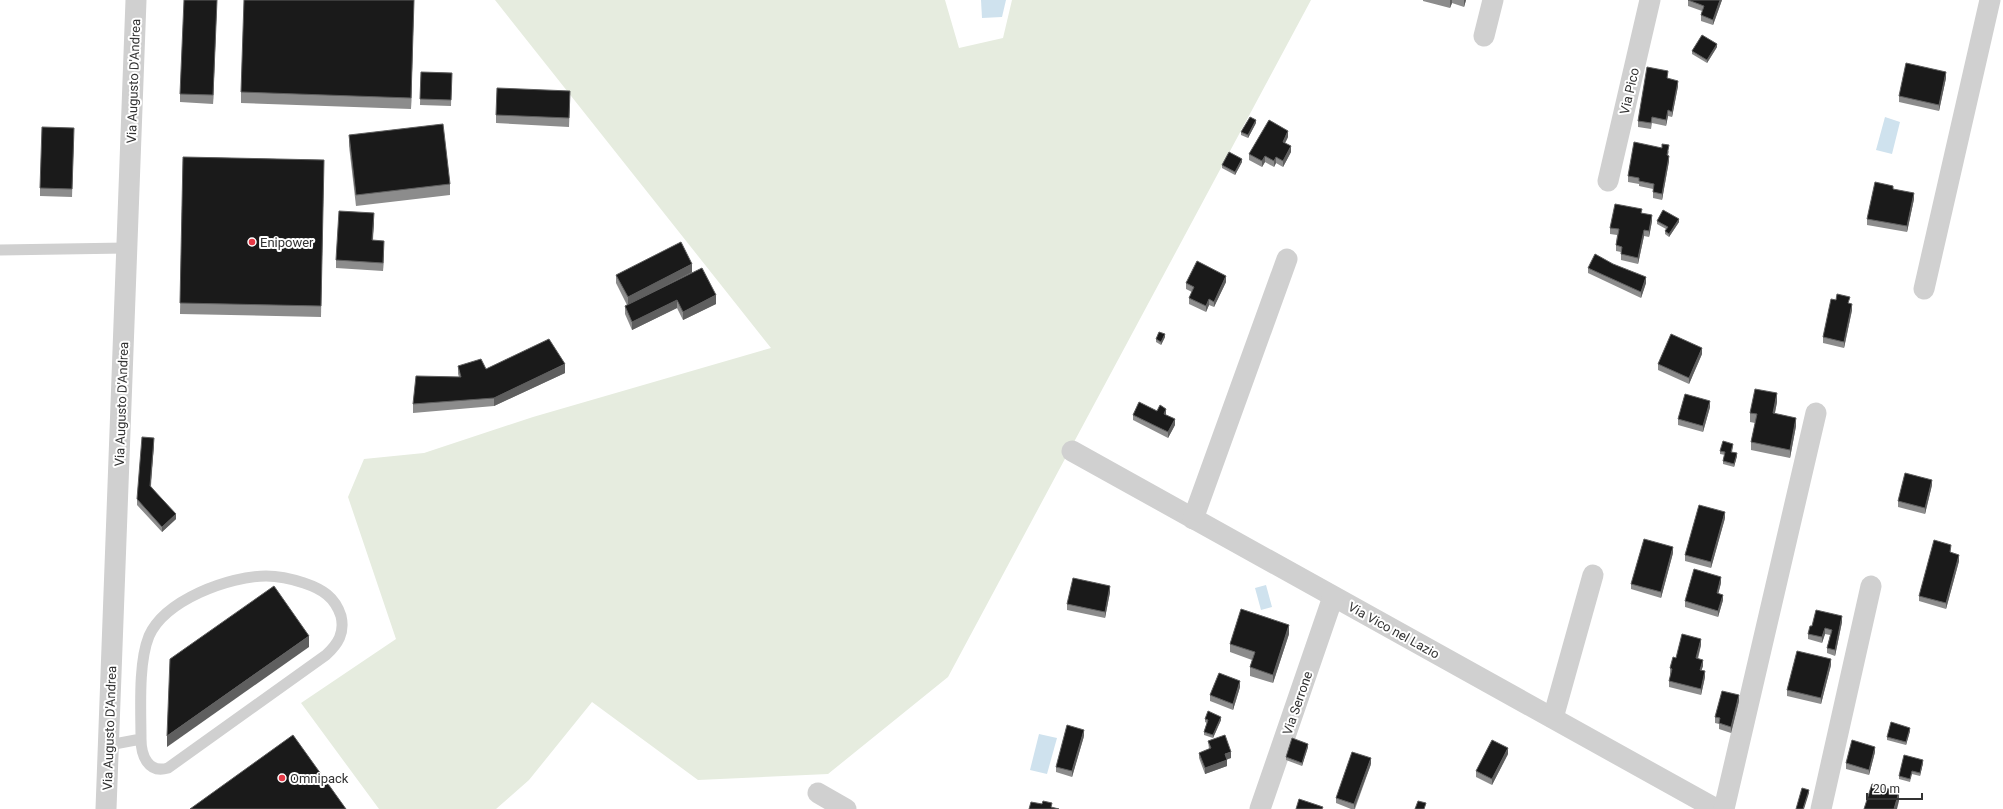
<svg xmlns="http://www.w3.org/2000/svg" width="2003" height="809" font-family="Roboto,sans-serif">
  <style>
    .green { fill: #e6ecdf }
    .water { fill: #cfe2ee }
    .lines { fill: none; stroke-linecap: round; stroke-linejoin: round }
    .lane { stroke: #d0d0d0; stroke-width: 11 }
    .street { stroke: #d0d0d0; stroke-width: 21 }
    .wall { fill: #8c8c8c }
    .shaded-wall { fill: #5f5f5f }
    .building { fill: #1a1a1a; stroke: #5f5f5f }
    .poi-dot { fill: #e63946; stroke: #fff; stroke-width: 1.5 }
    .labels { text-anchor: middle; stroke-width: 4; stroke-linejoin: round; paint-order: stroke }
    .street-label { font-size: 13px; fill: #333; stroke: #fff }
    .poi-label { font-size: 13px; fill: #333; stroke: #fff; text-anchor: start }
  </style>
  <rect width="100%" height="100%" fill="#fff"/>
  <polygon class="green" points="495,0 945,0 959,48 1003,38 1012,0 1311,0 948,677 828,774 698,780 592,702 529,780 496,809 379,809 301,703 396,639 348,497 364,459 424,453 533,417 771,348"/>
  <g class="water">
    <polygon points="981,0 1006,0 1002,17 982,18"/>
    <polygon points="1885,117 1900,122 1892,154 1876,150"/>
    <polygon points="1266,585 1272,607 1261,610 1255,588"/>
    <polygon points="1039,734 1057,738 1047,774 1030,770"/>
  </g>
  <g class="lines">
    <g class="lane">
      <polyline points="0,250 126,248"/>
      <path d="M109,745L141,739C141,710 138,663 149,636C165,600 229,576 266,576C279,576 292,579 304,583C322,589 335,597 341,616C345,633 338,644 326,655L168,768C148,774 141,755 141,739"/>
    </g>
    <g class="street">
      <polyline points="1484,36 1493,0"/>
      <polyline points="1608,181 1650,0"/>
      <polyline points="1924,289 1990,0"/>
      <polyline points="1072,451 1716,809"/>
      <polyline points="1193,519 1287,259"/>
      <polyline points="1553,718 1593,575"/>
      <polyline points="818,793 846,809"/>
      <polyline points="106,809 136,0"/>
      <polyline points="1260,809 1333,597"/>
      <polyline points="1724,809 1816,413"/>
      <polyline points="1821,809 1871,586"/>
    </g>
  </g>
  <g class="wall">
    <polygon points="217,0 213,104 180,102 180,94"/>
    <polygon points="414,0 411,109 241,103 241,92"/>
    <polygon points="1423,0 1466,0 1464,7 1452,3 1450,8 1423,1"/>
    <polygon points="1688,0 1722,0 1713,25 1701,21 1701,15 1702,11 1688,6"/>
    <polygon points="1717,47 1707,63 1692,54 1692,51"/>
    <polygon points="421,72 452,73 451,106 420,105"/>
    <polygon points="1668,77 1668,79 1678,86 1672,117 1668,116 1666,126 1652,123 1651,129 1638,127 1638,121"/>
    <polygon points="1946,78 1939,111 1899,102 1899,96"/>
    <polygon points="570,100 569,127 496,123 496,115"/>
    <polygon points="1256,123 1248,138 1241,135 1241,132"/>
    <polygon points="349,135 450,184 450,195 356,206 349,146"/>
    <polygon points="74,136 72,197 40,196 40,188"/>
    <polygon points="1288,137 1285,143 1291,152 1283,167 1276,163 1274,167 1265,162 1262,167 1249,160 1249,154"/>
    <polygon points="1669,151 1668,155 1669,161 1662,200 1653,198 1653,189 1639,186 1639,184 1628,182 1628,176"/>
    <polygon points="183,157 324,160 321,317 180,314"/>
    <polygon points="1242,162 1235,175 1222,168 1222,165"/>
    <polygon points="1893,189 1914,199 1907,232 1867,225 1867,219"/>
    <polygon points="1642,213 1652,221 1649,237 1644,236 1638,264 1621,260 1621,252 1616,251 1616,245 1617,235 1610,234 1610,228"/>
    <polygon points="1657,221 1679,222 1669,237 1665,234 1665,231 1666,229 1657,224"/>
    <polygon points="374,222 373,240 384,249 383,271 336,268 336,260"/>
    <polygon points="1588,268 1646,283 1641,298 1588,273"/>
    <polygon points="692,272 716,304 683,320 677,308 632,330 625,314 625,306 627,305 616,283 616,275"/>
    <polygon points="1226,282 1214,307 1209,305 1206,312 1189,304 1189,298 1192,292 1186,289 1186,283"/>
    <polygon points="1849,303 1852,310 1844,348 1823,343 1823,337"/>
    <polygon points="1165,337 1161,345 1156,342 1156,339"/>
    <polygon points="1702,354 1689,384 1658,370 1658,364"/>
    <polygon points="458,366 486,369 565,373 494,406 413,413 413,404 459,377 458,374"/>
    <polygon points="1777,402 1775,413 1796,426 1790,458 1751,450 1751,442 1755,423 1750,422 1750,413"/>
    <polygon points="1710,407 1703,432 1678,425 1678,419"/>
    <polygon points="1157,411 1166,414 1166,415 1175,425 1168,438 1133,420 1133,415"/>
    <polygon points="154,444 151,486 176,519 162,532 137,505 137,499"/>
    <polygon points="1733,447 1732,452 1737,456 1734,467 1723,464 1723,461 1725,455 1720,454 1720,451"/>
    <polygon points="1932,485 1925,514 1898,507 1898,501"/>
    <polygon points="1725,518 1711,568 1685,561 1685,555"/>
    <polygon points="1951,551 1951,553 1959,561 1946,609 1919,601 1919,596"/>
    <polygon points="1673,553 1661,598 1631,589 1631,584"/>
    <polygon points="1721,583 1718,593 1723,600 1718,617 1685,607 1685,601"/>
    <polygon points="1110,592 1105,618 1067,610 1067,604"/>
    <polygon points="1842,622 1835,656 1827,653 1827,648 1830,635 1825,634 1822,643 1808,639 1808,634 1812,626"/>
    <polygon points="1289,634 1273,683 1250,676 1250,667 1252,660 1230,652 1230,644"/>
    <polygon points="1701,645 1698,659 1703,666 1701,670 1705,677 1701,695 1669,687 1669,681 1671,674 1670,674 1670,668 1676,658"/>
    <polygon points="1831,665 1821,704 1787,696 1787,690"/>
    <polygon points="1240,687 1233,710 1210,701 1210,695"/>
    <polygon points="1739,701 1731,733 1719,729 1719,724 1715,723 1715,717"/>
    <polygon points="1205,719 1221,720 1213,738 1204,735 1204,732 1207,723 1205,722"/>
    <polygon points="1910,731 1906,745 1887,740 1887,737"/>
    <polygon points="1084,736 1072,777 1056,772 1056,767"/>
    <polygon points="1208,741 1231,758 1227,759 1227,766 1205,774 1199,758 1199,753 1209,749"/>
    <polygon points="1308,747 1302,766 1286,760 1286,757"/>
    <polygon points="1875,752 1869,775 1846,769 1846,763"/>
    <polygon points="1508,754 1492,785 1476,777 1476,771"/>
    <polygon points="1923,763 1920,776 1912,774 1910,782 1899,779 1899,776"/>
    <polygon points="1371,764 1355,809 1351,809 1336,803 1336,798"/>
  </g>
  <g class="shaded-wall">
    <polygon points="217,0 213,104 213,95"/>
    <polygon points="414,0 411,109 411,98"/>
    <polygon points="1450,0 1452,0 1452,3 1450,8"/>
    <polygon points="1464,0 1466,0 1464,7"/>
    <polygon points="1720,0 1722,0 1713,25 1713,20"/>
    <polygon points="1717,44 1717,47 1707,63 1707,60"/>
    <polygon points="1946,72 1946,78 1939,111 1939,105"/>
    <polygon points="1678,81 1678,86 1672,117 1672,112"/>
    <polygon points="1668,110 1668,116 1666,126 1666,120"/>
    <polygon points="1256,120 1256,123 1248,138 1248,135"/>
    <polygon points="1288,131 1288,137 1283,147 1283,142"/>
    <polygon points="1291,146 1291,152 1283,167 1283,161"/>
    <polygon points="1265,156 1265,162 1262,167 1262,161"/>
    <polygon points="1669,156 1669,161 1662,200 1662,194"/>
    <polygon points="1276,157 1276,163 1274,167 1274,161"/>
    <polygon points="1242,159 1242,162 1235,175 1235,172"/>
    <polygon points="1914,193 1914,199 1907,232 1907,226"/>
    <polygon points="374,213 374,222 372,248 372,240"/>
    <polygon points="1652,215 1652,221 1649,237 1649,231"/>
    <polygon points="1679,219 1679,222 1669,237 1669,234"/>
    <polygon points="1644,230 1644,236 1638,264 1638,258"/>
    <polygon points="384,241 384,249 383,271 383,263"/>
    <polygon points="692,264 692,272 628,305 628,297"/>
    <polygon points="1226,276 1226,282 1214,307 1214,302"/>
    <polygon points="1646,277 1646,283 1641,298 1641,292"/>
    <polygon points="716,295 716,304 683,320 683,312"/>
    <polygon points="1209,299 1209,305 1206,312 1206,306"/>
    <polygon points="677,300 677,308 632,330 632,322"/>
    <polygon points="1852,304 1852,310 1844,348 1844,342"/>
    <polygon points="1165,334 1165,337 1161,345 1161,342"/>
    <polygon points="1702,348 1702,354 1689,384 1689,378"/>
    <polygon points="565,364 565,373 494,406 494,398"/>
    <polygon points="1777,393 1777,402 1773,422 1773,413"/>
    <polygon points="1710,401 1710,407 1703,432 1703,426"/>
    <polygon points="1166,409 1166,414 1164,420 1164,414"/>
    <polygon points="1796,418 1796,426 1790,458 1790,450"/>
    <polygon points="1175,419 1175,425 1168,438 1168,432"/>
    <polygon points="154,438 154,444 150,492 150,486"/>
    <polygon points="1737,453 1737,456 1734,467 1734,464"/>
    <polygon points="1932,480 1932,485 1925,514 1925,508"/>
    <polygon points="1725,512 1725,518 1711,568 1711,562"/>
    <polygon points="176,514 176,519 162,532 162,527"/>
    <polygon points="1673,547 1673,553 1661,598 1661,592"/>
    <polygon points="1959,555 1959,561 1946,609 1946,603"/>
    <polygon points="1721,577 1721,583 1717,599 1717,593"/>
    <polygon points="1110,586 1110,592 1105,618 1105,612"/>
    <polygon points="1723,595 1723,600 1718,617 1718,611"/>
    <polygon points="1842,616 1842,622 1835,656 1835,650"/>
    <polygon points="1289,625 1289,634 1273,683 1273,675"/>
    <polygon points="1825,628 1825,634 1822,643 1822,637"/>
    <polygon points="309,636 309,647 167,747 167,736"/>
    <polygon points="1701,639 1701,645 1696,664 1696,658"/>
    <polygon points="1831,659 1831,665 1821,704 1821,698"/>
    <polygon points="1703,660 1703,666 1700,675 1700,670"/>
    <polygon points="1705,671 1705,677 1701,695 1701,689"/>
    <polygon points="1240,681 1240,687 1233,710 1233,704"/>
    <polygon points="1739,695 1739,701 1731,733 1731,727"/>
    <polygon points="1221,717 1221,720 1213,738 1213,735"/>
    <polygon points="1910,728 1910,731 1906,745 1906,742"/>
    <polygon points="1084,730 1084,736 1072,777 1072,771"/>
    <polygon points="1308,744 1308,747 1302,766 1302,763"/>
    <polygon points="1875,747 1875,752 1869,775 1869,770"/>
    <polygon points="1508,748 1508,754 1492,785 1492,779"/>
    <polygon points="1231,752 1231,758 1225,760 1225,754"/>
    <polygon points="1371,758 1371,764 1354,809 1354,804"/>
    <polygon points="1227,760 1227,766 1205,774 1205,768"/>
    <polygon points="1923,760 1923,763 1920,776 1920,773"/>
    <polygon points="1809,790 1809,793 1804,809 1803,809"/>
    <polygon points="1899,792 1899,801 1897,809 1894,809"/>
  </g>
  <g class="building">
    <polygon points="184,0 217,0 213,95 180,94"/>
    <polygon points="244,0 414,0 411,98 241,92"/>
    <polygon points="1688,0 1720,0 1713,20 1701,15 1704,6"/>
    <polygon points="1702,35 1717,44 1707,60 1692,51"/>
    <polygon points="1906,63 1946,72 1939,105 1899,96"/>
    <polygon points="1647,67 1668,71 1667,78 1678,81 1672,112 1668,110 1666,120 1652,117 1651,123 1638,121"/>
    <polygon points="421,72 452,73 451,100 420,99"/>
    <polygon points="497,88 570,91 569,118 496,115"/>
    <polygon points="1250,117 1256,120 1248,135 1241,132"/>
    <polygon points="1269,120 1288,131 1283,142 1291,146 1283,161 1276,157 1274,161 1265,156 1262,161 1249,154"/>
    <polygon points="443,124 450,184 356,195 349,135"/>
    <polygon points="42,127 74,128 72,189 40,188"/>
    <polygon points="1634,142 1662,148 1662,144 1669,145 1667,155 1669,156 1662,194 1653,192 1654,184 1639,181 1639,178 1628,176"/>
    <polygon points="1229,152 1242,159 1235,172 1222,165"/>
    <polygon points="183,157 324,160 321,306 180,303"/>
    <polygon points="1875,182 1893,186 1893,189 1914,193 1907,226 1867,219"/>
    <polygon points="1615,204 1642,209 1641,213 1652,215 1649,231 1644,230 1638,258 1621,254 1622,247 1616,245 1619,229 1610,228"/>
    <polygon points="1663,210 1679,219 1669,234 1665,231 1668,227 1657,221"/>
    <polygon points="339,211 374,213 372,240 384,241 383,263 336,260"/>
    <polygon points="681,242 692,264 628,297 616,275"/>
    <polygon points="1595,254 1613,264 1646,277 1641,292 1588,268"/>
    <polygon points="1197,261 1226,276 1214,302 1209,299 1206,306 1189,298 1194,287 1186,283"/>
    <polygon points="702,268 716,295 683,312 677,300 632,322 625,306"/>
    <polygon points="1837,294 1850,297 1848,303 1852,304 1844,342 1823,337 1831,299 1836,300"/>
    <polygon points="1159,332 1165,334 1161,342 1156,339"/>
    <polygon points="1671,334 1702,348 1689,378 1658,364"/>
    <polygon points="549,339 565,364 494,398 413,404 416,376 461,377 458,366 481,359 486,369"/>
    <polygon points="1755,389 1777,393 1773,413 1796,418 1790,450 1751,442 1757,414 1750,413"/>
    <polygon points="1685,394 1710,401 1703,426 1678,419"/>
    <polygon points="1139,402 1157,411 1160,405 1166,409 1164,414 1175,419 1168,432 1133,415"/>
    <polygon points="142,437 154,438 150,486 176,514 162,527 137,499"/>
    <polygon points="1723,441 1733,444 1731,452 1737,453 1734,464 1723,461 1725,452 1720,451"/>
    <polygon points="1905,473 1932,480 1925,508 1898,501"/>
    <polygon points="1699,505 1725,512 1711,562 1685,555"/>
    <polygon points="1644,539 1673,547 1661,592 1631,584"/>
    <polygon points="1934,540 1951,545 1950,552 1959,555 1946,603 1919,596"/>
    <polygon points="1694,569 1721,577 1717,593 1723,595 1718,611 1685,601"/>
    <polygon points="1073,578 1110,586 1105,612 1067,604"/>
    <polygon points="274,586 309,636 167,736 170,659"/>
    <polygon points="1241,609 1289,625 1273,675 1250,667 1255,652 1230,644"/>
    <polygon points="1816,610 1842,616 1835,650 1827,648 1832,630 1825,628 1822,637 1808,634 1810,626 1812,626"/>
    <polygon points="1682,634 1701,639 1696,658 1703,660 1700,670 1705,671 1701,689 1669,681 1672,669 1670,668 1673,657 1676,658"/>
    <polygon points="1797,651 1831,659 1821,698 1787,690"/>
    <polygon points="1219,673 1240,681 1233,704 1210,695"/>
    <polygon points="1722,691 1739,695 1731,727 1719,723 1720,718 1715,717"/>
    <polygon points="1208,711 1221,717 1213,735 1204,732 1208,720 1205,719"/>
    <polygon points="1891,722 1910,728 1906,742 1887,737"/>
    <polygon points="1067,725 1084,730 1072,771 1056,767"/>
    <polygon points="293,735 346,809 190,809"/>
    <polygon points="1225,735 1231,752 1225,754 1227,760 1205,768 1199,753 1211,748 1208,741"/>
    <polygon points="1292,738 1308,744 1302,763 1286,757"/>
    <polygon points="1492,740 1508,748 1492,779 1476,771"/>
    <polygon points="1852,740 1875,747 1869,770 1846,763"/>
    <polygon points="1352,752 1371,758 1354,804 1336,798"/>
    <polygon points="1904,755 1923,760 1920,773 1912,771 1910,779 1899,776"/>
    <polygon points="1872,784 1899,792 1894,809 1864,809"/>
    <polygon points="1802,788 1809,790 1803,809 1796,809"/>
    <polygon points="1299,799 1323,807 1322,809 1296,809"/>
    <polygon points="1043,801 1052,803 1051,807 1059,809 1029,809 1031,802 1042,804"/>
    <polygon points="1418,801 1426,803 1424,809 1415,809"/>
  </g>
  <g class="poi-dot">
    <circle cx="252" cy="242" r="4"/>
    <circle cx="282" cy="778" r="4"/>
  </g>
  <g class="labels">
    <g class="street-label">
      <text transform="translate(133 81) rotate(-88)" y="5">Via Augusto D'Andrea</text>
      <text transform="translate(1629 91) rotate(-77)" y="5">Via Pico</text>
      <text transform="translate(121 404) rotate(-88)" y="5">Via Augusto D'Andrea</text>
      <text transform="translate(1394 630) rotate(29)" y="5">Via Vico nel Lazio</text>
      <text transform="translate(1297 703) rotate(-71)" y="5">Via Serrone</text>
      <text transform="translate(109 728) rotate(-88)" y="5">Via Augusto D'Andrea</text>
    </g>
    <g class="poi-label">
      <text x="260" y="247">Enipower</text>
      <text x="290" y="783">Omnipack</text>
    </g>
  </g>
  <path d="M1867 793v6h55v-6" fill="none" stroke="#333333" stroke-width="2"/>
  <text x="1873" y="793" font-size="12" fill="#333333" stroke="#ffffff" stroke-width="3" paint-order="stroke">20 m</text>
</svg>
